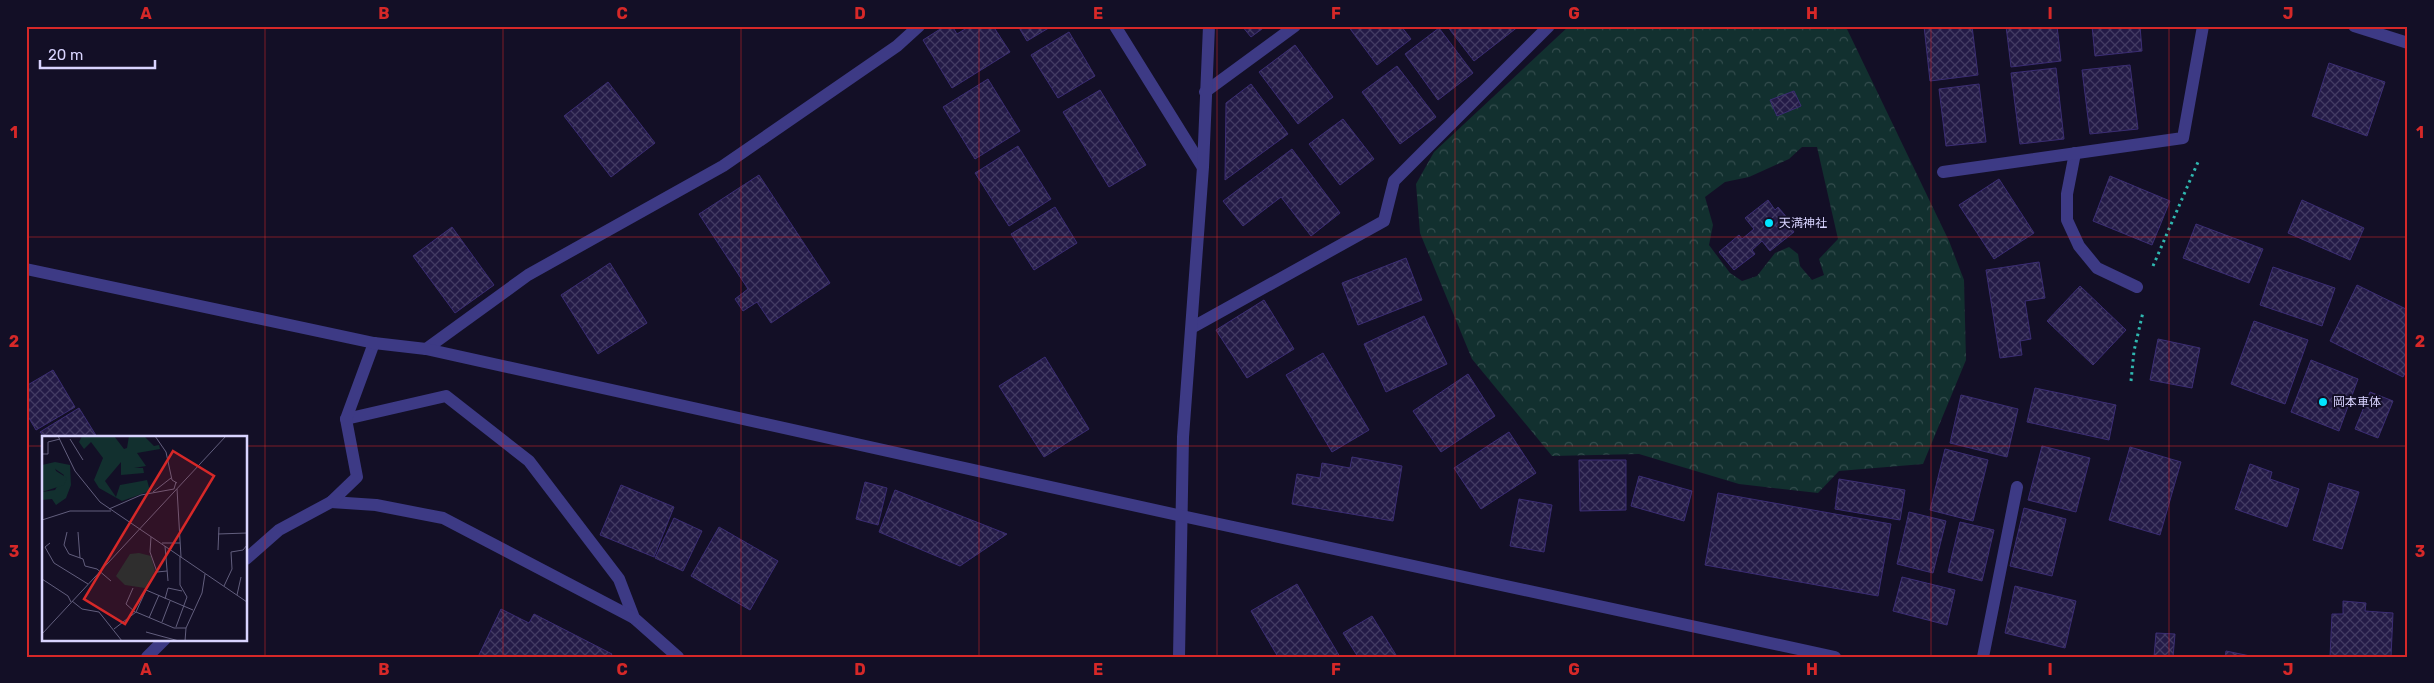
<svg xmlns="http://www.w3.org/2000/svg" width="2434" height="683" font-family="Rubik,'Noto Sans JP',sans-serif">
  <style>
    .forest { fill: url(#forest-crowns); fill-rule: evenodd }
    .building { fill: url(#building-cross-hatch); stroke: #3b2d73 }
    .lines { fill: none; stroke-linecap: round; stroke-linejoin: round }
    .path { stroke: #2fb8b0; stroke-width: 3; stroke-dasharray: 2.5 4; stroke-linecap: butt }
    .minor { stroke: #3d3a85; stroke-width: 12 }
    .tertiary { stroke: #3d3a85; stroke-width: 12 }
    .grid { fill: none; stroke: #d62828; stroke-width: 1; stroke-opacity: 0.55 }
    .poi-dot { fill: #00e5ff; stroke: #130f26; stroke-width: 2 }
    .labels { text-anchor: middle; stroke-width: 4; stroke-linejoin: round; paint-order: stroke }
    .poi-label { font-size: 12px; fill: #d9d4ff; stroke: #130f26; text-anchor: start }
    .inset-road { fill: none; stroke: #625e7d; stroke-width: 1 }
    .view { fill: #d62828; fill-opacity: 0.15; stroke: #d62828; stroke-width: 2.5 }
    .inset-edge { fill: none; stroke: #d9d4ff; stroke-width: 2.5 }
    .neatline { fill: none; stroke: #d62828; stroke-width: 2 }
    .grid-label { font-size: 16px; text-anchor: middle; font-weight: bold; fill: #d62828 }
  </style>
  <defs>
    <pattern id="forest-crowns" width="20" height="18" patternUnits="userSpaceOnUse" patternTransform="scale(1.25)"><rect width="20" height="18" fill="#12302f"/><path d="M2 6a3 3 0 1 1 6 0M12 15a3 3 0 1 1 6 0" fill="none" stroke="#344d4e"/></pattern>
    <pattern id="building-cross-hatch" width="8" height="8" patternUnits="userSpaceOnUse" patternTransform="scale(1.25)"><rect width="8" height="8" fill="#241b47"/><path d="M0 0l8 8M0 8l8-8" fill="none" stroke="#433b63"/></pattern>
  </defs>
  <rect width="100%" height="100%" fill="#130f26"/>
  <path class="forest" d="M1569,26L1846,27L1949,241L1964,280L1966,360L1923,464L1839,471L1818,493L1739,484L1639,454L1552,456L1472,359L1420,233L1416,184L1434,152ZM1802,147H1817L1838,239L1819,259L1824,275L1812,280L1800,266L1798,254L1789,247L1775,253L1757,276L1742,281L1730,273L1709,245L1713,225L1705,197L1725,182L1749,177L1789,159Z"/>
  <g class="building">
    <polygon points="945,26 952,26 957,34 970,26 993,26 1010,52 952,88 923,40"/>
    <polygon points="1018,26 1052,26 1027,41"/>
    <polygon points="1242,26 1266,26 1251,37"/>
    <polygon points="1348,26 1401,26 1411,39 1377,65"/>
    <polygon points="1447,26 1519,26 1474,61"/>
    <polygon points="1924,26 1972,26 1978,75 1930,81"/>
    <polygon points="2006,26 2057,26 2061,61 2011,67"/>
    <polygon points="2092,26 2140,26 2142,51 2095,56"/>
    <polygon points="1439,28 1473,73 1438,100 1405,54"/>
    <polygon points="1069,32 1095,76 1058,98 1031,55"/>
    <polygon points="1295,45 1333,97 1298,124 1259,72"/>
    <polygon points="2329,63 2385,82 2367,136 2312,116"/>
    <polygon points="2130,65 2138,129 2090,134 2082,70"/>
    <polygon points="1397,66 1436,117 1400,144 1362,92"/>
    <polygon points="2056,68 2064,139 2020,144 2011,73"/>
    <polygon points="988,79 1020,131 975,159 943,107"/>
    <polygon points="608,82 655,143 611,177 564,116"/>
    <polygon points="1251,84 1288,134 1225,180 1226,103"/>
    <polygon points="1979,84 1986,142 1946,146 1939,89"/>
    <polygon points="1100,90 1146,165 1109,187 1063,112"/>
    <polygon points="1794,91 1801,106 1777,116 1770,100"/>
    <polygon points="1343,119 1374,159 1340,185 1309,144"/>
    <polygon points="1018,146 1051,199 1009,226 975,173"/>
    <polygon points="1292,149 1340,213 1311,236 1281,197 1243,226 1223,201"/>
    <polygon points="759,175 830,283 771,323 757,302 743,311 735,299 748,289 699,214"/>
    <polygon points="2110,176 2170,201 2152,245 2093,221"/>
    <polygon points="1999,179 2034,233 1994,259 1959,205"/>
    <polygon points="1768,200 1775,210 1778,207 1790,221 1787,223 1794,232 1770,251 1762,241 1752,250 1755,254 1734,270 1719,252 1739,235 1742,239 1754,229 1745,218"/>
    <polygon points="2302,200 2364,228 2350,260 2288,233"/>
    <polygon points="1055,207 1077,243 1034,270 1011,234"/>
    <polygon points="2196,224 2263,249 2249,283 2183,258"/>
    <polygon points="452,227 494,285 455,313 413,256"/>
    <polygon points="1406,258 1422,300 1358,325 1342,283"/>
    <polygon points="2039,262 2045,298 2025,301 2031,339 2020,341 2022,355 2000,358 1986,270"/>
    <polygon points="610,263 647,323 598,354 561,295"/>
    <polygon points="2273,267 2335,288 2322,326 2260,305"/>
    <polygon points="2357,285 2408,310 2408,368 2403,377 2330,341"/>
    <polygon points="2080,286 2126,330 2093,365 2047,321"/>
    <polygon points="1264,300 1294,349 1247,378 1216,330"/>
    <polygon points="1424,316 1447,364 1386,392 1364,344"/>
    <polygon points="2254,321 2308,340 2285,404 2231,384"/>
    <polygon points="2158,339 2200,348 2192,388 2150,380"/>
    <polygon points="1323,353 1369,430 1332,452 1286,375"/>
    <polygon points="1045,357 1089,429 1044,457 999,386"/>
    <polygon points="2311,360 2358,379 2339,431 2291,412"/>
    <polygon points="53,370 75,407 36,430 26,413 26,386"/>
    <polygon points="1468,374 1495,416 1441,452 1413,411"/>
    <polygon points="2035,388 2116,405 2109,440 2027,422"/>
    <polygon points="2370,392 2393,401 2378,438 2355,429"/>
    <polygon points="1961,395 2018,409 2007,457 1950,443"/>
    <polygon points="79,408 97,437 44,437 40,432"/>
    <polygon points="1509,432 1536,473 1481,509 1454,468"/>
    <polygon points="2042,446 2090,458 2076,512 2028,500"/>
    <polygon points="2130,447 2181,462 2160,535 2109,520"/>
    <polygon points="1945,449 1988,460 1973,521 1930,510"/>
    <polygon points="1352,457 1402,466 1393,521 1292,504 1297,474 1320,478 1322,463 1350,468"/>
    <polygon points="1579,460 1626,460 1626,510 1580,511"/>
    <polygon points="2250,464 2272,472 2270,479 2299,489 2287,527 2235,509"/>
    <polygon points="1639,476 1692,491 1684,521 1631,506"/>
    <polygon points="1839,479 1905,490 1900,520 1835,509"/>
    <polygon points="865,482 887,488 878,525 856,519"/>
    <polygon points="2329,483 2359,492 2342,549 2313,540"/>
    <polygon points="621,485 674,507 654,557 600,535"/>
    <polygon points="2408,486 2408,533 2407,533"/>
    <polygon points="895,490 1007,534 960,566 879,532"/>
    <polygon points="1718,493 1891,524 1878,596 1705,565"/>
    <polygon points="1519,499 1552,505 1544,552 1510,546"/>
    <polygon points="2024,508 2066,519 2052,576 2010,566"/>
    <polygon points="1909,512 1946,521 1933,573 1897,564"/>
    <polygon points="674,518 702,531 683,571 655,558"/>
    <polygon points="1960,522 1994,530 1982,581 1948,572"/>
    <polygon points="719,527 778,561 750,610 691,576"/>
    <polygon points="1902,577 1955,590 1947,625 1893,611"/>
    <polygon points="1297,584 1340,657 1278,657 1251,611"/>
    <polygon points="2015,586 2076,601 2065,648 2005,633"/>
    <polygon points="2343,601 2366,603 2365,611 2393,613 2391,657 2330,657 2332,614 2343,614"/>
    <polygon points="501,609 529,623 534,614 612,654 610,657 478,657"/>
    <polygon points="1372,616 1396,655 1393,657 1358,657 1343,633"/>
    <polygon points="2156,633 2175,634 2173,657 2154,657"/>
    <polygon points="2226,651 2255,657 2225,657"/>
  </g>
  <g class="lines">
    <g class="path">
      <polyline points="2153,266 2198,162 2197,160"/>
      <polyline points="2131,381 2134,351 2143,312"/>
    </g>
    <g class="minor">
      <polyline points="1115,26 1202,166"/>
      <polyline points="2354,26 2408,43"/>
      <polyline points="1205,92 1295,26"/>
      <polyline points="2075,153 2067,194 2067,220 2079,246 2097,268 2137,287"/>
      <polyline points="1943,172 2183,138 2203,26"/>
      <polyline points="1193,327 1384,221 1394,181 1549,26"/>
      <polyline points="426,349 528,275 723,166 897,46 919,26"/>
      <polyline points="346,419 446,396 529,461 619,579 634,618 678,657"/>
      <polyline points="331,502 376,505 443,518 634,618"/>
      <polyline points="246,559 279,530 331,502 357,477 346,419 374,343"/>
      <polyline points="147,657 165,639"/>
      <polyline points="1179,657 1183,437 1203,167 1209,26"/>
      <polyline points="1983,657 2017,487"/>
    </g>
    <polyline class="tertiary" points="26,269 374,343 426,349 1182,516 1835,657"/>
  </g>
  <path class="grid" d="M265,26V657M503,26V657M741,26V657M979,26V657M1217,26V657M1455,26V657M1693,26V657M1931,26V657M2169,26V657M26,237H2408M26,446H44M246,446H2408"/>
  <g class="poi-dot">
    <circle cx="1769" cy="223" r="5"/>
    <circle cx="2323" cy="402" r="5"/>
  </g>
  <g class="labels">
    <g class="poi-label">
      <text x="1779" y="227">天満神社</text>
      <text x="2333" y="406">岡本車体</text>
    </g>
  </g>
  <g transform="translate(42 436)">
    <rect width="205" height="205" fill="#130f26"/>
    <path d="M40,0H72L82,13L85,12L87,0L103,1L112,10L117,9L118,13L95,17L104,30L92,32H101L102,37L79,39V26L63,45L74,61L78,49L100,45L105,44L108,55L80,65L57,52L52,44L61,22L49,6L42,13L37,6ZM13,26L28,29L29,49L24,62L14,69L10,63L0,64V56L13,54L22,39L9,30L0,29ZM97,117L109,120L113,135L103,152L83,149L74,140L88,118Z" fill="#12302f"/>
    <path d="M0,29H12L14,35L25,42L22,49L0,56Z" fill="#12302f"/>
    <path class="inset-road" d="M16,0L33,35L58,66L205,166M113,0L124,16L130,44L135,47M28,3L41,24M0,18H6V6L18,3M135,53L139,121M111,56L129,42M67,73L99,59L132,53L134,46M0,84L28,75H69M25,96L22,109L27,118L41,123L43,130L55,133L69,145M36,96L38,122M176,98L205,97M109,101L108,116L115,136L125,135M8,107L3,111L12,127L46,148M120,107H138M123,110L126,145M176,114L177,91M0,143L26,160L29,166M182,150L190,133L189,116L201,114L205,109M91,152L84,168L93,176M195,159L199,141M123,163L126,152L140,155M30,165L40,173L57,176L80,205M94,176L104,154L151,174M107,182L117,159M120,186L128,165M134,191L145,161L138,149V120M72,193L94,176L132,192H144M104,196L137,205M0,198L184,0M143,205L144,192L160,157L163,138"/>
    <path class="view" d="M131,15L172,40L83,188L42,163Z"/>
    <rect width="205" height="205" class="inset-edge"/>
  </g>
  <rect width="2434" height="683" fill="none" stroke="#130f26" stroke-width="55"/>
  <path d="M40 60v8h115v-8" fill="none" stroke="#d9d4ff" stroke-width="2.5"/>
  <text x="48" y="60" font-size="15" fill="#d9d4ff" stroke="#130f26" stroke-width="4" paint-order="stroke">20 m</text>
  <rect x="28" y="28" width="2378" height="628" class="neatline"/>
  <g class="grid-label">
    <text x="146" y="19">A</text>
    <text x="384" y="19">B</text>
    <text x="622" y="19">C</text>
    <text x="860" y="19">D</text>
    <text x="1098" y="19">E</text>
    <text x="1336" y="19">F</text>
    <text x="1574" y="19">G</text>
    <text x="1812" y="19">H</text>
    <text x="2050" y="19">I</text>
    <text x="2288" y="19">J</text>
    <text x="14" y="138">1</text>
    <text x="2420" y="138">1</text>
    <text x="14" y="347">2</text>
    <text x="2420" y="347">2</text>
    <text x="14" y="557">3</text>
    <text x="2420" y="557">3</text>
    <text x="146" y="675">A</text>
    <text x="384" y="675">B</text>
    <text x="622" y="675">C</text>
    <text x="860" y="675">D</text>
    <text x="1098" y="675">E</text>
    <text x="1336" y="675">F</text>
    <text x="1574" y="675">G</text>
    <text x="1812" y="675">H</text>
    <text x="2050" y="675">I</text>
    <text x="2288" y="675">J</text>
  </g>
</svg>
